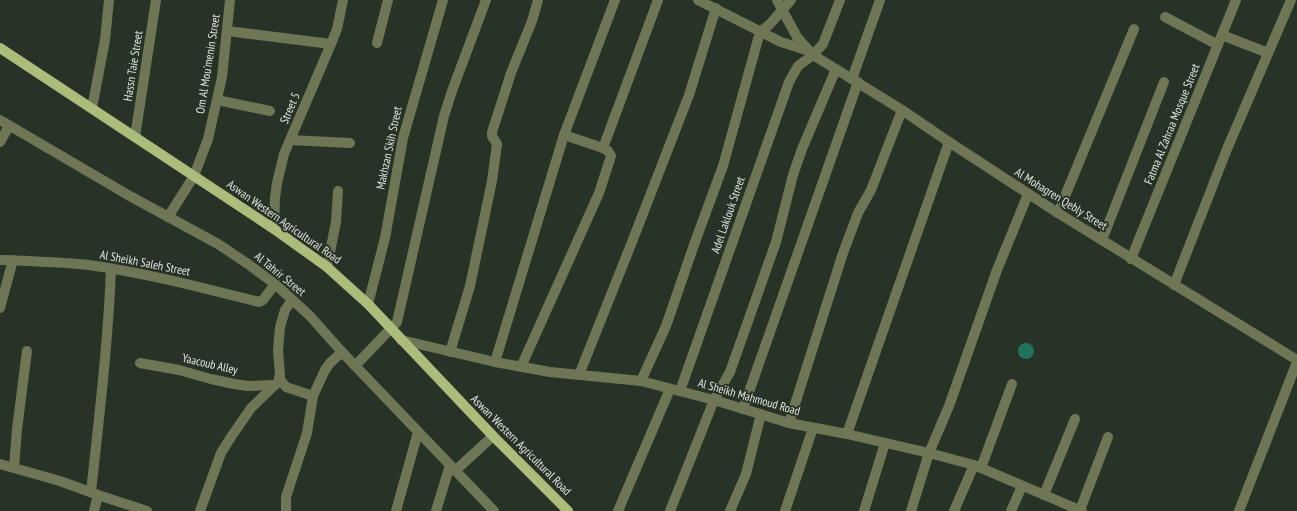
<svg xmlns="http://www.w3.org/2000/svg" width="1297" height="511" font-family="'PT Sans Narrow',sans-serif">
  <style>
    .building { fill: #23735c }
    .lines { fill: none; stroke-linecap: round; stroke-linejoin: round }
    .minor { stroke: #6e7656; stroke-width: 10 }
    .major { stroke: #acbc7a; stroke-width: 10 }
    .labels { text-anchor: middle; stroke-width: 4; stroke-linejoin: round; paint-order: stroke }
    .street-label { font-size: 12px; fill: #dee5de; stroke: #283328 }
  </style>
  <rect width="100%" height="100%" fill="#283328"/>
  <circle class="building" cx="1026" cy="351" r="8"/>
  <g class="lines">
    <g class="minor">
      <polyline points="698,0 781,42 809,51"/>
      <polyline points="777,0 797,37 813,55 902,110 949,142 1058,213 1297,360"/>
      <polyline points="1165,17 1218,45"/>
      <polyline points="227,31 331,44"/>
      <polyline points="1222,35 1268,53"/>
      <polyline points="377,43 388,0"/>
      <polyline points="852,79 880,0"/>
      <polyline points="217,100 270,111"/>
      <polyline points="92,108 105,40 109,0"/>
      <polyline points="0,120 128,195 218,244 248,264 275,284 310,316 342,352 494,511"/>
      <polyline points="135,137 156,0"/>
      <polyline points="290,140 350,143"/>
      <polyline points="0,142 9,126"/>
      <polyline points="603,148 658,0"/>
      <polyline points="1058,213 1134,29"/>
      <polyline points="168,217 194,176 208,139 222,77 230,0"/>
      <polyline points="274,229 275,198 277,183 284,154 331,44 337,29 343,0"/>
      <polyline points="1102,240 1164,82"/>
      <polyline points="1131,259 1236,0"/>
      <path d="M0,260C29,261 59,262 89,265C146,273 203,288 259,302L263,300L275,284"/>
      <polyline points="327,267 336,222 338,191"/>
      <polyline points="1174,285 1227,149 1291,0"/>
      <polyline points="368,304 385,238 403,138 443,0"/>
      <polyline points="0,308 13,260"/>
      <polyline points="401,340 495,362 550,372 641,381 714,400 789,423 847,434 929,453 974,465 1082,511"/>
      <polyline points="450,352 470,286 492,181 497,144 492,136 492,132 511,73 532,21 538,0"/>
      <polyline points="495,362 564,135 615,0"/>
      <polyline points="140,363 179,370 211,379 234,384 248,386 275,385"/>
      <polyline points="355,366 397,322 444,116 452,91 486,0"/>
      <polyline points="521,367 599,193 611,156 608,151 603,148 564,135"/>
      <polyline points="579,375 632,242 689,95 716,8"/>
      <polyline points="279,378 286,387 313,396"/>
      <polyline points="641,381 666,326 695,242 723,166 760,32 770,24 791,0"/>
      <polyline points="680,391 789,82 798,66 813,55 823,44 840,0"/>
      <polyline points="743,409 858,82"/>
      <polyline points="789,423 843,253 858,213 871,190 902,110"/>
      <polyline points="847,434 949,142"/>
      <polyline points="0,464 60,481 98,495 147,511"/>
      <polyline points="14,468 17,429 27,351"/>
      <polyline points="981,468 1012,384"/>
      <polyline points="455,471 493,436"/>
      <path d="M91,492C99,418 108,344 111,269"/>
      <polyline points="1044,495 1075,419"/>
      <polyline points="1080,510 1108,437"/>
      <polyline points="94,511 98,495"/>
      <polyline points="200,511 221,453 231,437 251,408 278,382 280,375 278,350 280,327 285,310 292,300"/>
      <polyline points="286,511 286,497 307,433 313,396 325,370 330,363 342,352"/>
      <polyline points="396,511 418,432"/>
      <polyline points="436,511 450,465"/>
      <polyline points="618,511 670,389"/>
      <polyline points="670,511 714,400 730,372 776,242 793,175 802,149 836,69"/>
      <polyline points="730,511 746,474 761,414"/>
      <polyline points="785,511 813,428"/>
      <polyline points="864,511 885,443"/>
      <polyline points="911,511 929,453 949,406 997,270 1028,194"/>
      <polyline points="954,511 974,465"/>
      <polyline points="1011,511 1022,486"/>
      <polyline points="1239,511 1297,362"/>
    </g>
    <polyline class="major" points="0,48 274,229 327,267 368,304 493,436 568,511"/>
  </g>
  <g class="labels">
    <g class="street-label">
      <text transform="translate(208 64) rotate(-81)" y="4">Om Al Mou'menin Street</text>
      <text transform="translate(133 66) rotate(-81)" y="4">Hassn Taie Street</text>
      <text transform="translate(290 108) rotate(-67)" y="4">Street 5</text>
      <text transform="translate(1172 124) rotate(-68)" y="4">Fatma Al Zahraa Mosque Street</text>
      <text transform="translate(389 148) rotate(-78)" y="4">Makhzan Skih Street</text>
      <text transform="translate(1061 199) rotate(32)" y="4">Al Mohagren Qebly Street</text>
      <text transform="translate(728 215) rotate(-71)" y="4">Adel Laklouk Street</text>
      <text transform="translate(284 222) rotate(35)" y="4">Aswan Western Agricultural Road</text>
      <text transform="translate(145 263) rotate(11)" y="4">Al Sheikh Saleh Street</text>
      <text transform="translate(280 274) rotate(39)" y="4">Al Tahrir Street</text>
      <text transform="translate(210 364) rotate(13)" y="4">Yaacoub Alley</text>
      <text transform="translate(749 397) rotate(16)" y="4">Al Sheikh Mahmoud Road</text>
      <text transform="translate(521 445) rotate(45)" y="4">Aswan Western Agricultural Road</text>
    </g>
  </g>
</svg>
